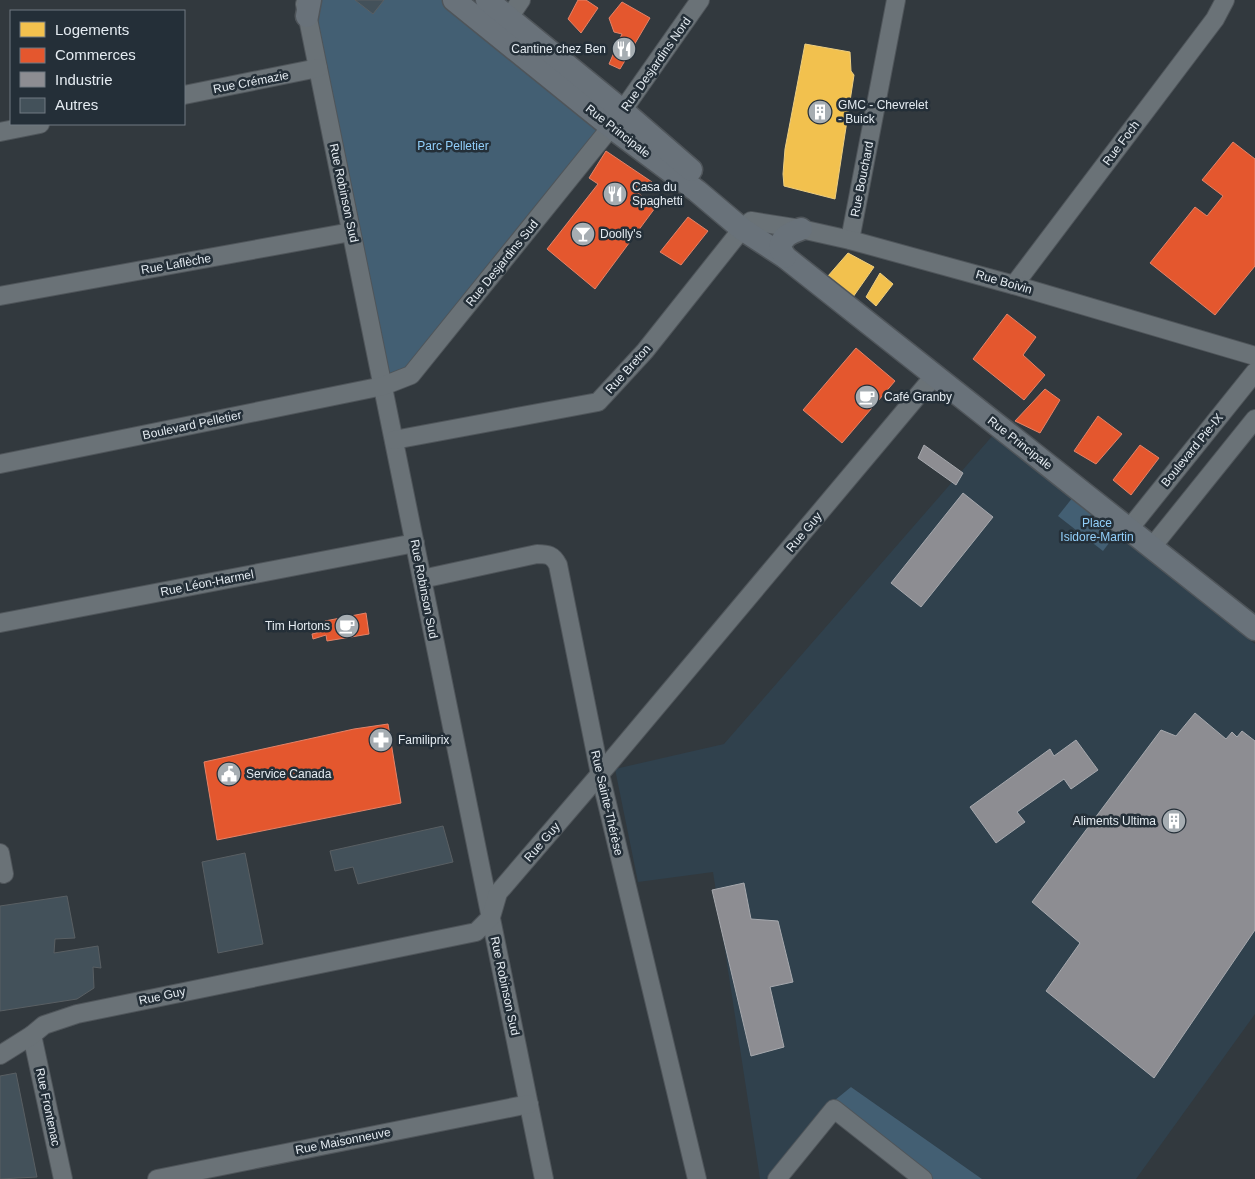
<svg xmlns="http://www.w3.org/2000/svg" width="1255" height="1179" font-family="Arial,sans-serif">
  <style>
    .built { fill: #30414d }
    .green { fill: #435f73 }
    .homes { fill: #f2c14e; stroke: #eece7f }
    .shops { fill: #e4572e; stroke: #e48368 }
    .industry { fill: #8d8d92; stroke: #a7a9ae }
    .building { fill: #43515a; stroke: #595f63 }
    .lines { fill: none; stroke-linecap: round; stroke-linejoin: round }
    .minor-casing { stroke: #4f555a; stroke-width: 20 }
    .major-casing { stroke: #4f555a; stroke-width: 25 }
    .minor { stroke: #6a7277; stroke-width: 18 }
    .major { stroke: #69727a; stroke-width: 22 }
    .labels { text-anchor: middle; stroke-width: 5; stroke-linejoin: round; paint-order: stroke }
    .poi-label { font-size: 12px; fill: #e4ebf1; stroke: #242f38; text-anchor: start }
    .street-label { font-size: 12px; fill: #e4ebf1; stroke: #242f38 }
    .park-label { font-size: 12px; fill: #92cffa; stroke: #242f38 }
  </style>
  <rect width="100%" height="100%" fill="#32393e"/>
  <polygon class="built" points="994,434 1073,497 1059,516 1118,531 1255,644 1255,1014 1136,1179 982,1179 851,1087 772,1179 760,1179 713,872 638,882 615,769 724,744"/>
  <g class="green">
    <polygon points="311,0 449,0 611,127 411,375 383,386"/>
    <polygon points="1073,497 1118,531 1103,551 1058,516"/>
    <polygon points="851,1087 982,1179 922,1179 829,1105"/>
  </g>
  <g class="homes">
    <polygon points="805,44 850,52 851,71 854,75 835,199 784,186 783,174 785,149"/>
    <polygon points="848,253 874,267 853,297 828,276"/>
    <polygon points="880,273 893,284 876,306 866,297"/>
  </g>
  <g class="shops">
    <polygon points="578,0 586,0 598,8 581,33 568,19"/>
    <polygon points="622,2 650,18 620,69 609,64 622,34 614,32 609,18"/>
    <polygon points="1233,142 1255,159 1255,266 1215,315 1150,263 1195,207 1207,216 1223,196 1202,180"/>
    <polygon points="606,151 652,182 637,192 655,208 595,289 547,249 598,184 589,178"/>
    <polygon points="688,217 708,231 681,265 660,252"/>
    <polygon points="1007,314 1036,337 1023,355 1045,375 1024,400 973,359"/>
    <polygon points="856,348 895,381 842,443 803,410"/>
    <polygon points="1045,389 1060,400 1040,433 1015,421"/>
    <polygon points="1098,416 1122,434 1096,464 1074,451"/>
    <polygon points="1140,445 1159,458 1131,495 1113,480"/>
    <polygon points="366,613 369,634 327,641 326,635 313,639 312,634 325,631 325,621"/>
    <polygon points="388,724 401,803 217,840 204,762 354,729"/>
  </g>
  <g class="industry">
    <polygon points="924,445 963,473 956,485 918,458"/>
    <polygon points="963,493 993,517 921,607 891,583"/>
    <polygon points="1195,713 1226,739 1232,732 1237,737 1242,731 1255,741 1255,930 1154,1078 1046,991 1080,943 1032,902 1161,730 1176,736"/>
    <polygon points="1076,740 1098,770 1071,789 1064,779 1017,812 1025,822 996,843 970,807 1050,749 1054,756"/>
    <polygon points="744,883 751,919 778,921 793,982 770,987 784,1047 751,1056 712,890"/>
  </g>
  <g class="building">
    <polygon points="355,0 384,0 373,14"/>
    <polygon points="443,826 453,862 358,884 353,867 335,871 330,851"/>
    <polygon points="245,853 263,944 218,953 202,862"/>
    <polygon points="67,896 75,938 55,939 54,953 98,946 101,968 93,967 94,988 77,999 0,1011 0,906"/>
    <polygon points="16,1073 37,1177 0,1179 0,1076"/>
  </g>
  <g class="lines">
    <g class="minor-casing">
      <g id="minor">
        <polyline points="305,4 544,1179"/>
        <polyline points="502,28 521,0"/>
        <polyline points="184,95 318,68"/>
        <polyline points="0,132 40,124"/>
        <polyline points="850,240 896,0"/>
        <polyline points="1014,285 1215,19 1225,0"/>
        <polyline points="0,296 351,232"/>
        <polyline points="394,440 598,402 645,351 742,229 751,221 801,229 850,240 1014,285 1255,356"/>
        <polyline points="0,464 383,386 411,375 611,127 700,0"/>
        <polyline points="1129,529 1255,372"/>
        <polyline points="1152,547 1255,419"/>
        <path d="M422,579L537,554C548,554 553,555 558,565L600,774L697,1179"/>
        <polyline points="0,623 415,543"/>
        <polyline points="0,853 4,874"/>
        <polyline points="32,1035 63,1179"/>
        <polyline points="0,1055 32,1035 44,1025 77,1014 476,932 491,917 498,893 600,774 935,375"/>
        <polyline points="157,1179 529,1104"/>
        <polyline points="777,1179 834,1109 923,1179"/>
      </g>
    </g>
    <g class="major-casing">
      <g id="major">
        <polyline points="454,0 611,127 697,191 742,229 785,257 1255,629"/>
        <polyline points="487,0 623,111 691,170"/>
        <polyline points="307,16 310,0"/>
        <path d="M785,257L780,248C782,236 790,233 801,229"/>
      </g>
    </g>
    <use href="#minor" class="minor"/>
    <use href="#major" class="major"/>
  </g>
  <defs>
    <g id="restaurant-disc" transform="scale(1.25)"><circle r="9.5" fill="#a6adb2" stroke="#242f38"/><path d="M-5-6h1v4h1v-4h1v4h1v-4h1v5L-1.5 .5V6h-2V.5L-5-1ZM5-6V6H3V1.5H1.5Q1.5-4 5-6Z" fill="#fff"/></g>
    <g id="building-disc" transform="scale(1.25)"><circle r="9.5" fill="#a6adb2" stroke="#242f38"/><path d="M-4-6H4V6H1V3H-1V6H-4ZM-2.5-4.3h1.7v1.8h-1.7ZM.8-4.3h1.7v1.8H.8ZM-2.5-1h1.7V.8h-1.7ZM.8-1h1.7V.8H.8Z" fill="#fff"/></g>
    <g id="bar-disc" transform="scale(1.25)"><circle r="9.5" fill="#a6adb2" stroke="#242f38"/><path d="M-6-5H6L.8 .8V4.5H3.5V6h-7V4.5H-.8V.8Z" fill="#fff"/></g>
    <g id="cafe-disc" transform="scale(1.25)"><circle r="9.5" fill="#a6adb2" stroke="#242f38"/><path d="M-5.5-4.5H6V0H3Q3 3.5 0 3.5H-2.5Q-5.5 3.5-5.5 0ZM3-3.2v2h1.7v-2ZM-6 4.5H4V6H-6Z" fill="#fff"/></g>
    <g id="pharmacy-disc" transform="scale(1.25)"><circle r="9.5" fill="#a6adb2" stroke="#242f38"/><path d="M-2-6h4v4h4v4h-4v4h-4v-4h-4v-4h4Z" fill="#fff"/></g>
    <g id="civic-disc" transform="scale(1.25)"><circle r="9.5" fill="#a6adb2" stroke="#242f38"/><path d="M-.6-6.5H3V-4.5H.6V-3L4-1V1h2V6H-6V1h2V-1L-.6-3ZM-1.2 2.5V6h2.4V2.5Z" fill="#fff"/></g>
  </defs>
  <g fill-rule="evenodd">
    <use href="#restaurant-disc" x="624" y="49"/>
    <use href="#building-disc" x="820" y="112"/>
    <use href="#restaurant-disc" x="615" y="194"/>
    <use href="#bar-disc" x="583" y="234"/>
    <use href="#cafe-disc" x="867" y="397"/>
    <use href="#cafe-disc" x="347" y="626"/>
    <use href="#pharmacy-disc" x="381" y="740"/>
    <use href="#civic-disc" x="229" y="774"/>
    <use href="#building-disc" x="1174" y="821"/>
  </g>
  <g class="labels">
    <g class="poi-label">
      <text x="606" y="53" text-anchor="end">Cantine chez Ben</text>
      <text x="838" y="109">GMC - Chevrelet<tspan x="838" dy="14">- Buick</tspan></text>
      <text x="632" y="191">Casa du<tspan x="632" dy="14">Spaghetti</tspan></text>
      <text x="600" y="238">Doolly's</text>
      <text x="884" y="401">Café Granby</text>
      <text x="330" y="630" text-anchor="end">Tim Hortons</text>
      <text x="398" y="744">Familiprix</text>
      <text x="246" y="778">Service Canada</text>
      <text x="1156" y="825" text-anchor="end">Aliments Ultima</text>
    </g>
    <g class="street-label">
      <text transform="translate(656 64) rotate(-55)" y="4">Rue Desjardins Nord</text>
      <text transform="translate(251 82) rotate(-11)" y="4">Rue Crémazie</text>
      <text transform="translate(618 131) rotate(38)" y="4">Rue Principale</text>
      <text transform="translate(1121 143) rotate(-53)" y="4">Rue Foch</text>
      <text transform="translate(862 179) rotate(-79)" y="4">Rue Bouchard</text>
      <text transform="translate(344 193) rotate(78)" y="4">Rue Robinson Sud</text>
      <text transform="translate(502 263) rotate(-51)" y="4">Rue Desjardins Sud</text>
      <text transform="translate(176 264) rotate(-10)" y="4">Rue Laflèche</text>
      <text transform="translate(1004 282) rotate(16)" y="4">Rue Boivin</text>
      <text transform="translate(628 369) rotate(-48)" y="4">Rue Breton</text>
      <text transform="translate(192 425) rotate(-12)" y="4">Boulevard Pelletier</text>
      <text transform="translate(1020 443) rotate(38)" y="4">Rue Principale</text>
      <text transform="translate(1192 450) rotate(-51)" y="4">Boulevard Pie-IX</text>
      <text transform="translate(804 532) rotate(-50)" y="4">Rue Guy</text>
      <text transform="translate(207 583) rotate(-11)" y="4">Rue Léon-Harmel</text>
      <text transform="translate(424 589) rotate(79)" y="4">Rue Robinson Sud</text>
      <text transform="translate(607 803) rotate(77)" y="4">Rue Sainte-Thérèse</text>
      <text transform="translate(542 842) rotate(-49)" y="4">Rue Guy</text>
      <text transform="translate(505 986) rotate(78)" y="4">Rue Robinson Sud</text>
      <text transform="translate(162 996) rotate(-12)" y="4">Rue Guy</text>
      <text transform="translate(48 1107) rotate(78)" y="4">Rue Frontenac</text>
      <text transform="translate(343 1141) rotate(-11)" y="4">Rue Maisonneuve</text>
    </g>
    <g class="park-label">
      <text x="453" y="150">Parc Pelletier</text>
      <text x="1097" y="527">Place<tspan x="1097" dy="14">Isidore-Martin</tspan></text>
    </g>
  </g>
  <rect x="10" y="10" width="175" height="115" fill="#242f38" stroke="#717a82"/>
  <rect x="20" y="22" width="25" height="15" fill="#f2c14e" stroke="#717a82"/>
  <text x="55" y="35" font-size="15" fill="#e4ebf1">Logements</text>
  <rect x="20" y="48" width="25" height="15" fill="#e4572e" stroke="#717a82"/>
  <text x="55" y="60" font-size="15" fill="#e4ebf1">Commerces</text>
  <rect x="20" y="72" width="25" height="15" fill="#8d8d92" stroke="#717a82"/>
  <text x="55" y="85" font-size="15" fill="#e4ebf1">Industrie</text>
  <rect x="20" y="98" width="25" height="15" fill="#43515a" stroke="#717a82"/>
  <text x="55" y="110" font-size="15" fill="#e4ebf1">Autres</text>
</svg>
